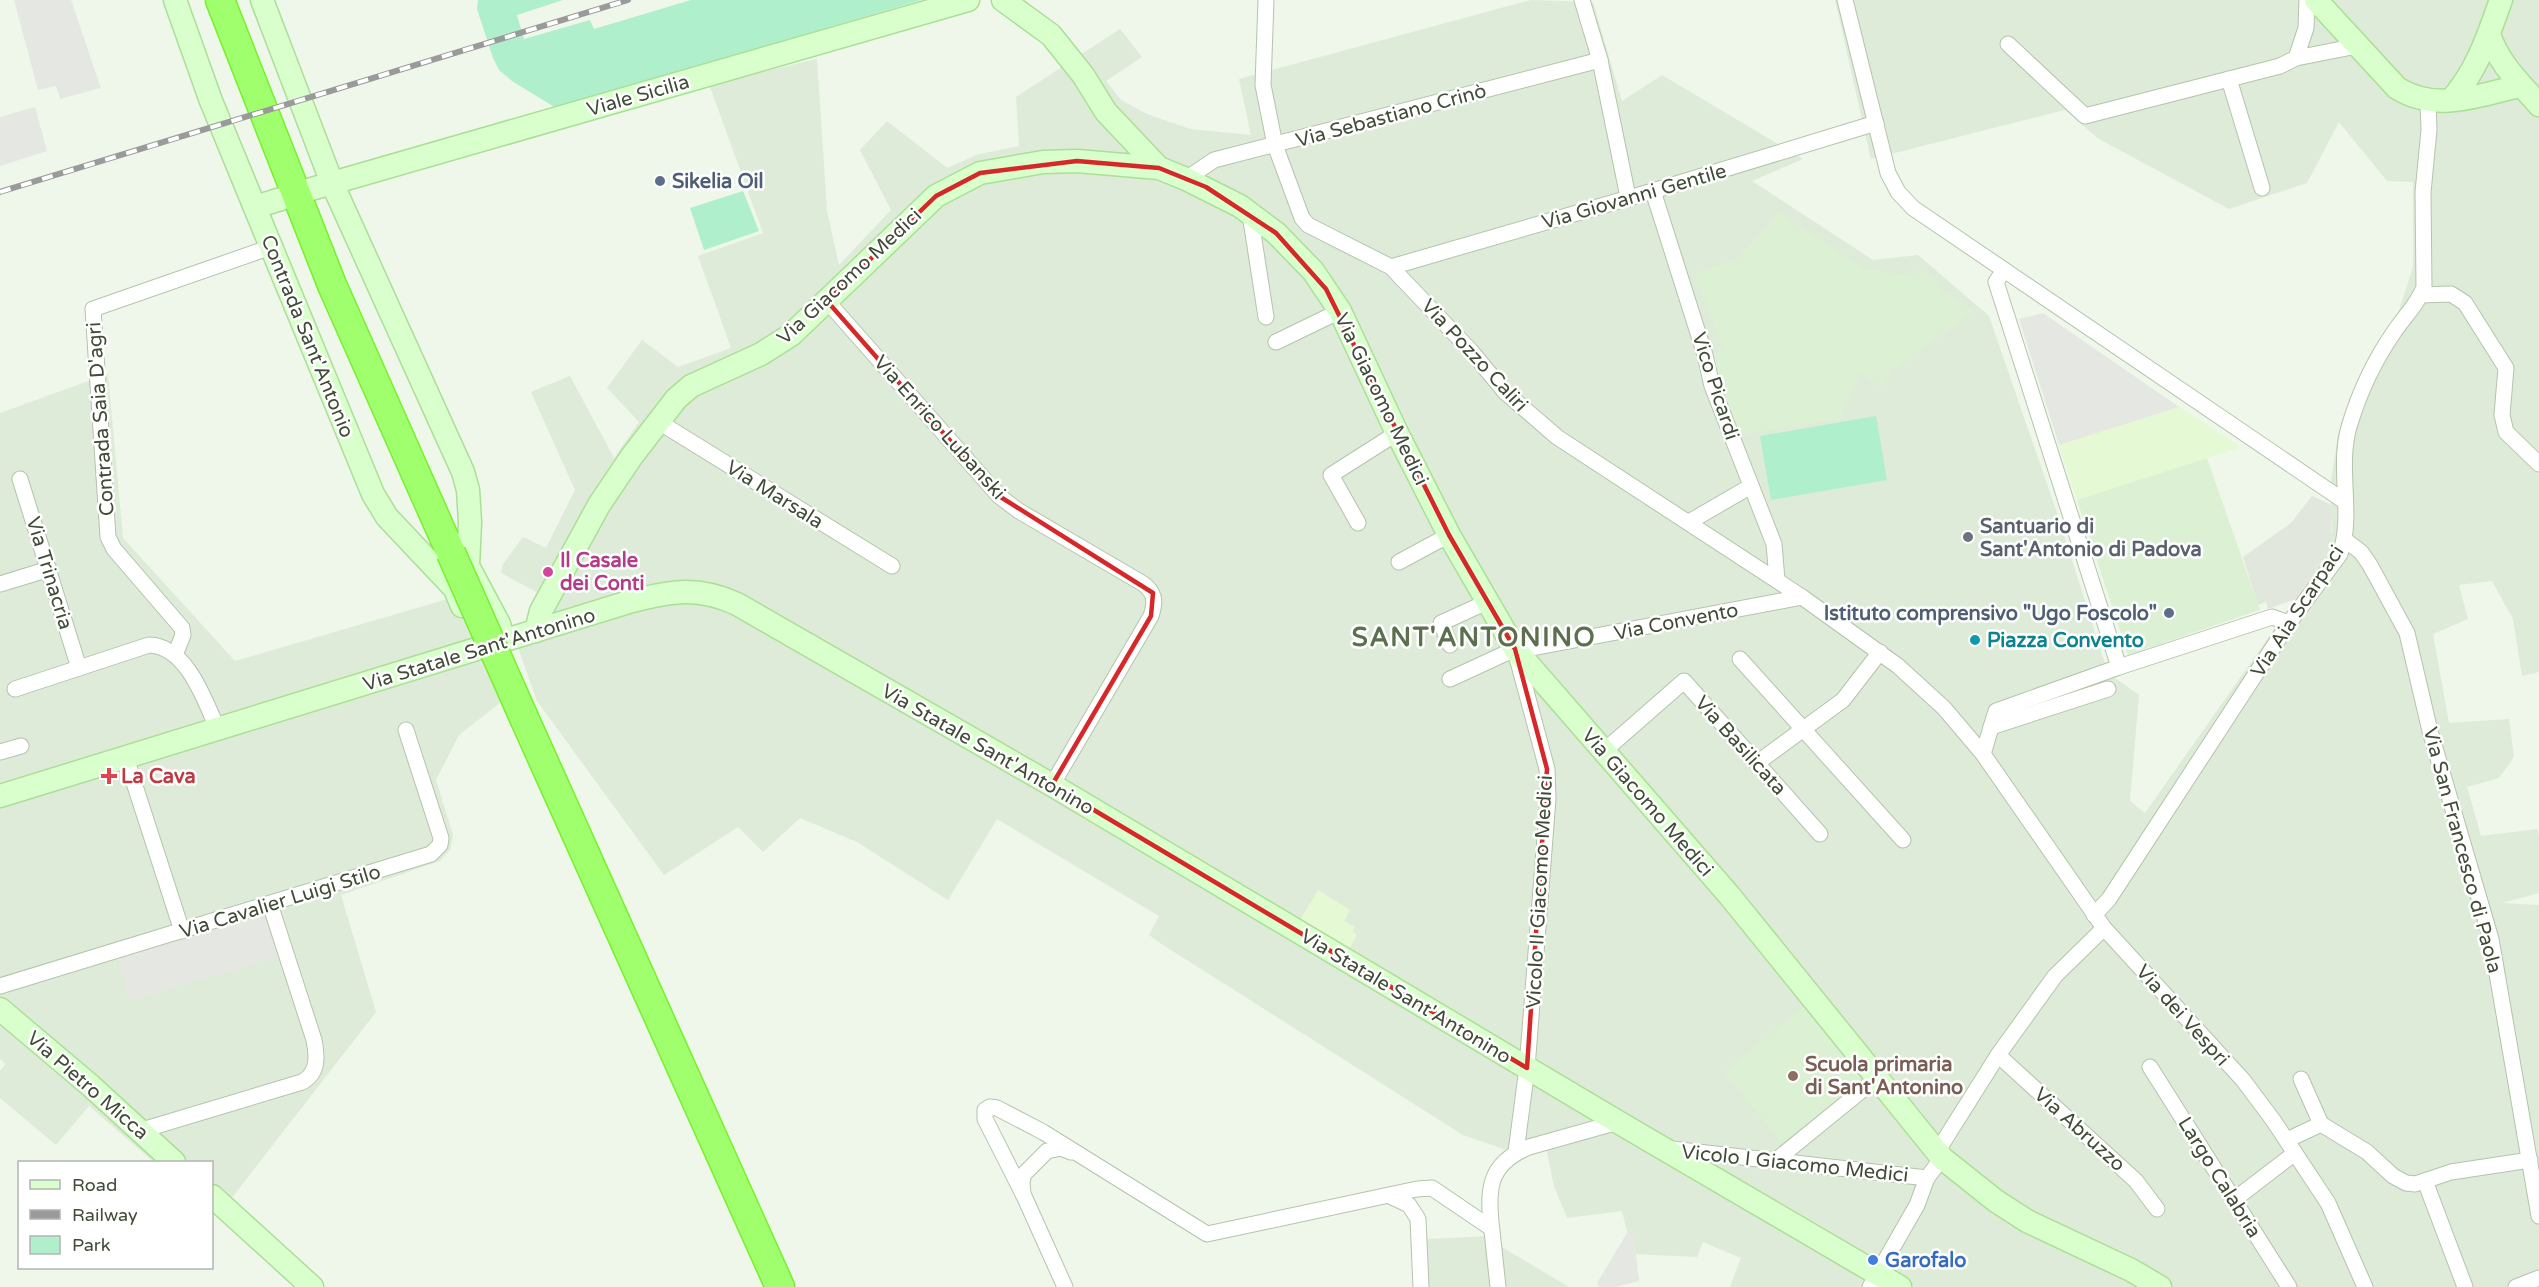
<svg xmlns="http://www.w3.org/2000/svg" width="2539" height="1287" font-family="'Varela Round',sans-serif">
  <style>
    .residential { fill: #deebd8 }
    .commercial { fill: #e5fad4 }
    .industrial { fill: #e1e7dc }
    .education { fill: #dcf1d3 }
    .green { fill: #afefcb }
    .parking { fill: #e5e8e2 }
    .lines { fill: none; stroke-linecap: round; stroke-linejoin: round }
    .street-casing { stroke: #b4c4ab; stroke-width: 17 }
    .secondary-casing { stroke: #abdf97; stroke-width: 25 }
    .highway-casing { stroke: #77f02c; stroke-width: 31 }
    .street { stroke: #fff; stroke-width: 15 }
    .secondary { stroke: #d9ffcc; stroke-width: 22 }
    .highway { stroke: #a0ff6d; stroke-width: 28 }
    .rail-casing { stroke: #9a9a9a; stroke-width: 6 }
    .rail { stroke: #fff; stroke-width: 4; stroke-dasharray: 11; stroke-linecap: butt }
    .highway-bridge-casing { stroke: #77f02c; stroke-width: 31; stroke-linecap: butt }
    .highway-bridge { stroke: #a0ff6d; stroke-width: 28 }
    .marked { fill: none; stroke: #d62828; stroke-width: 4.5; stroke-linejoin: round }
    .service-dot { fill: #5c6f8a; stroke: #fff; stroke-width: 2 }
    .worship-dot { fill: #6b7280; stroke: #fff; stroke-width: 2 }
    .hotel-dot { fill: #d1479c; stroke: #fff; stroke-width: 2 }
    .culture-dot { fill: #0f9aa8; stroke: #fff; stroke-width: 2 }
    .health-dot { fill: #e0444e; stroke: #fff; stroke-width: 2 }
    .education-dot { fill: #8d6e63; stroke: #fff; stroke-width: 2 }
    .shop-dot { fill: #3f7fe0; stroke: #fff; stroke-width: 2 }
    .labels { text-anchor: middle; stroke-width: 5; stroke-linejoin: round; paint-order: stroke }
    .street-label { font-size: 20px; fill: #404c37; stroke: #fff }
    .service-label { font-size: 20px; font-weight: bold; fill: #4e5e75; stroke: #fff; text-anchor: start }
    .worship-label { font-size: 20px; font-weight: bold; fill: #5b616d; stroke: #fff; text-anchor: start }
    .hotel-label { font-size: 20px; font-weight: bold; fill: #b23c85; stroke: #fff; text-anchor: start }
    .culture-label { font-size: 20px; font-weight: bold; fill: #0d838f; stroke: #fff; text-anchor: start }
    .health-label { font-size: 20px; font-weight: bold; fill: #be3a42; stroke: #fff; text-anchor: start }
    .education-label { font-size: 20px; font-weight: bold; fill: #785e54; stroke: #fff; text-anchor: start }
    .shop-label { font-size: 20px; font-weight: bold; fill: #366cbe; stroke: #fff; text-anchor: start }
    .district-label { font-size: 26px; font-weight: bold; letter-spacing: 1.5px; fill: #5c704d; stroke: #fff }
  </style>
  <rect width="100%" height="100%" fill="#eef7ea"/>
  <g class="residential">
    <polygon points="1531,0 1593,2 1622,101 1662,75 1803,159 1752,181 1873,260 1918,255 1989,316 2055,507 2108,673 2139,695 2130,801 2145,813 2304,587 2332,532 2331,482 2338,434 2366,364 2399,310 2413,267 2413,182 2387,181 2339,122 2307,183 2229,209 2099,139 2065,110 1871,159 1835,0 2539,0 2539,672 2522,676 2513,619 2492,581 2459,585 2468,619 2433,634 2449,723 2509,719 2514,757 2499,778 2467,787 2481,836 2537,829 2539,835 2539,893 2502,903 2539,905 2539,1287 1730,1287 1741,1258 1703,1242 1697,1257 1633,1254 1622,1211 1567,1218 1554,1186 1546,1147 1527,1157 1463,1135 1160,943 1149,935 1159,916 997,819 948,900 857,842 800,818 763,852 738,827 664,875 537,701 516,642 540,594 501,573 503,564 523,537 546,548 575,490 531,392 570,376 614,458 639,422 607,388 642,340 678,367 731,348 698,256 763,233 709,84 817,59 827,211 839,265 891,210 860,150 887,121 947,168 979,154 1019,146 1016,97 1120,29 1142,57 1106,81 1121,100 1147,114 1190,129 1251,135 1239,79"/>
    <polygon points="108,374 123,538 235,661 465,594 501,702 459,735 436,780 453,835 450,850 440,861 341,895 376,1012 217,1217 212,1212 212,1162 154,1162 89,1106 56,1145 0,1098 0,1071 6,1064 0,1059 0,413"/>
    <polygon points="1488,1236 1505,1249 1569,1287 1415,1287 1415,1243 1429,1239"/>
  </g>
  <g class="commercial">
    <polygon points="2179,407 2241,447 2077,500 2059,445"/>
    <polygon points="1318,890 1350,910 1344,921 1355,927 1353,932 1357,935 1348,951 1299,922"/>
  </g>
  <polygon class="industrial" points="2312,496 2332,505 2331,537 2328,548 2296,599 2268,609 2266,602 2258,605 2243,557 2291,523"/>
  <g class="education">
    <polygon points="1778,213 1865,269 1911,276 1920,269 1937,280 1942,291 1974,311 1912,355 1909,361 1903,362 1892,369 1881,387 1860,373 1842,411 1842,419 1737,435 1710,355 1724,350 1695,273 1737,259"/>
    <polygon points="2207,458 2260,610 2128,655 2077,500"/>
    <polygon points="1805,1006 1861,1080 1784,1145 1724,1072"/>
  </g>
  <g class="green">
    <polygon points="478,0 563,0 517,15 524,39 590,20 594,29 691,0 921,0 556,108 512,81 499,70 493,58 477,9"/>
    <polygon points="743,191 759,231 704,250 690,208"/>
    <polygon points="1876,416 1887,480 1771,500 1760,436"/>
  </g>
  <g class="parking">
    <polygon points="14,0 71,0 101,88 60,99 56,86 38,90"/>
    <polygon points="35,107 47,151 0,166 0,117"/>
    <polygon points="2043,313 2179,407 2059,445 2019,319"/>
    <polygon points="265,916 278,957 129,1001 117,959"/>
    <polygon points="1630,1228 1633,1229 1639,1281 1615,1287 1599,1287 1597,1283"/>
  </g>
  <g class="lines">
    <g class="street-casing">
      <g id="street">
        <polyline points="1266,0 1263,85 1275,145 1302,218 1308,225 1391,267 1471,351 1505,392 1557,437 1802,597 1898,666 1944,708 1983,754 2104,928 2243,1080 2273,1120 2328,1203 2365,1287"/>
        <polyline points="1582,0 1600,60 1628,197"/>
        <polyline points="1845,0 1888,173 1898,192 1913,208 2344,501"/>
        <polyline points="2008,44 2085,116 2280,66 2296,58 2357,46"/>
        <polyline points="2296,58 2306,28 2307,0"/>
        <polyline points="2229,79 2262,188"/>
        <polyline points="1186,179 1214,160 1600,60"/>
        <polyline points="1653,191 1705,355 1712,386 1774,544 1777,580"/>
        <polyline points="1250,214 1266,317"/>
        <polyline points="1391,267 1653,191 1876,123"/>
        <polyline points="2004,270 1996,282 2119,667"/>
        <polyline points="2421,295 2451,294 2465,303 2506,368 2502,415 2506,432 2539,464"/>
        <path d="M827,301L999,496L1019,511L1142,583C1155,592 1156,601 1151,616L1052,785"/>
        <polyline points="1276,342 1340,311"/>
        <polyline points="659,422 892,566"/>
        <polyline points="20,479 79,668"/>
        <polyline points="1689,522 1751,486"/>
        <polyline points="1358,523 1331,475 1397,433"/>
        <polyline points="2345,540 2361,552 2370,565 2407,633 2430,731 2491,939 2539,1216"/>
        <polyline points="1399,562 1449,535"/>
        <polyline points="0,584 49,569"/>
        <polyline points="1450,645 1441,623 1487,602"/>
        <polyline points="175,655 183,635 182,628 114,549 108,537 93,309 271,247"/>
        <polyline points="1740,659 1903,840"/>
        <polyline points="1450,679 1515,649 1527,649 1802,597"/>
        <path d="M15,689L149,645C187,646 205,701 218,730"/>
        <polyline points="1991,727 2108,689"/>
        <polyline points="1604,751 1684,681 1820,834"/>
        <polyline points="0,752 21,746"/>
        <polyline points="1983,754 1996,711 2119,667 2272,617 2289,623"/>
        <polyline points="126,758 182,931"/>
        <polyline points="1757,763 1843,700 1880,652"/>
        <path d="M2094,915L2109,899L2289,623L2340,554C2354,516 2337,468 2349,427C2359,393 2374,361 2394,332C2404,317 2418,304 2424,287L2423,192L2429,130L2428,101"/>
        <polyline points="0,986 431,854 440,845 441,838 406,730"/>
        <polyline points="1998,1055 2136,1181 2157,1209"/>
        <polyline points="2150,1067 2289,1287"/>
        <polyline points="2301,1079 2321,1124"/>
        <path d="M139,1131L302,1082C319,1073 317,1056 314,1040L270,904"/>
        <polyline points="2287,1140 2321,1124 2367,1152 2393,1176 2406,1183 2415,1184 2451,1172 2530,1160"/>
        <polyline points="1671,1149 1927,1178"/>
        <polyline points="1516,1152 1527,1068 1548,799 1547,769 1516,654"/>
        <polyline points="1937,1152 1998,1055 2055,976 2104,928"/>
        <polyline points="1775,1161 1877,1078"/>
        <polyline points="2425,1181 2465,1287"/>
        <polyline points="1023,1194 1022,1182 1024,1174 1047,1151 1061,1148 1071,1152"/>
        <polyline points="1390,1196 1409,1205 1418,1219 1421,1287"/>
        <polyline points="2235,1199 2295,1153"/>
        <polyline points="1065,1287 1024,1196 985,1119 985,1110 990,1107 997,1108 1043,1132 1207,1234 1417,1189 1432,1188 1491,1228"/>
        <path d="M1498,1287C1496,1268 1494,1250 1492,1231C1487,1191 1487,1164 1529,1147L1618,1122"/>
        <polyline points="1870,1287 1917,1205 1927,1178 1942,1158"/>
        <polyline points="2516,1287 2539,1278"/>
      </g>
    </g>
    <g class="secondary-casing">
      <g id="secondary">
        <polyline points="175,0 211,101 373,494 387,517 455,589 462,606"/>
        <polyline points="262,0 332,183 463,472 468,490 470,522 468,566 499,624 502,634 498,643"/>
        <polyline points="1003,0 1051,35 1083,75 1106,112 1159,168"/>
        <path d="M2316,0L2397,88C2437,113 2478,95 2520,86"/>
        <path d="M2489,34C2498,63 2520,83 2539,105"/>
        <path d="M2451,100C2477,71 2488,36 2501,0"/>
        <polyline points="308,190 968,0"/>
        <polyline points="255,207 281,199"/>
        <polyline points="536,631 541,611 599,505 632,456 676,399 691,386 761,354 791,335 936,196 980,173 1043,162 1077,161 1159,168 1186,179 1240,206 1276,233 1313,271 1340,311 1397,433 1449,535 1515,649 1729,895 1942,1158 1996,1201 2027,1221 2131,1270 2160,1287"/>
        <path d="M0,796L632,601C672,591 698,586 737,604L1052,785L1618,1122L1900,1287"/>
        <polyline points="0,1009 91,1086 174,1162"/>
        <polyline points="212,1196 312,1287"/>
      </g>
    </g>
    <g class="highway-casing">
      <g id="highway">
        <polyline points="220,0 332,285 451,553"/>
        <polyline points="525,720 780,1287"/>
      </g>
    </g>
    <use href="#street" class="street"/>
    <use href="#secondary" class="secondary"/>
    <use href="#highway" class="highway"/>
    <g class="rail-casing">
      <polyline id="rail" points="0,192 628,0"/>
    </g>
    <use href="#rail" class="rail"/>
    <g class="highway-bridge-casing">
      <polyline id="highway-bridge" points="451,553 525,720"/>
    </g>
    <use href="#highway-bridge" class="highway-bridge"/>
  </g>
  <path class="marked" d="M1077,161L1159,168L1206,187L1276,233L1326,289L1449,535L1515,649L1547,769L1527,1068L1052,785L1151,616L1153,593L999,496L827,301L936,196L980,173Z"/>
  <g class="service-dot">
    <circle cx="660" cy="181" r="6"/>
    <circle cx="2169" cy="613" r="6"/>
  </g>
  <circle class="worship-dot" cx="1968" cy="537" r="6"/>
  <circle class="hotel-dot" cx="548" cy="572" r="6"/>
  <circle class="culture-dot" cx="1975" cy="640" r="6"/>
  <path class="health-dot" d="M106 767h6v6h6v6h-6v6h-6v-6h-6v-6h6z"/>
  <circle class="education-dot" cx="1793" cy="1076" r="6"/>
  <circle class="shop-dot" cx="1873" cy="1260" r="6"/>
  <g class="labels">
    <g class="street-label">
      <text transform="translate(638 95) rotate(-16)" y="7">Viale Sicilia</text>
      <text transform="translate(1391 115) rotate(-15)" y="7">Via Sebastiano Crinò</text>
      <text transform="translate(1634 196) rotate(-16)" y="7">Via Giovanni Gentile</text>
      <text transform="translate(849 276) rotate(-43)" y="7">Via Giacomo Medici</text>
      <text transform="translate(308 336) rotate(68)" y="7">Contrada Sant'Antonio</text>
      <text transform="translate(1475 355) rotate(47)" y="7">Via Pozzo Caliri</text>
      <text transform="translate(1716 386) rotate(72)" y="7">Vico Picardi</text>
      <text transform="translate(1382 399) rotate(64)" y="7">Via Giacomo Medici</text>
      <text transform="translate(100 419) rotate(-94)" y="7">Contrada Saia D'agri</text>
      <text transform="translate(940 427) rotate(48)" y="7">Via Enrico Lubanski</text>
      <text transform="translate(775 494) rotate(32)" y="7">Via Marsala</text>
      <text transform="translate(50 573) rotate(73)" y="7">Via Trinacria</text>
      <text transform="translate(2297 611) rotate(-57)" y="7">Via Aia Scarpaci</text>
      <text transform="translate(1676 621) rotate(-11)" y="7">Via Convento</text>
      <text transform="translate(479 649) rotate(-17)" y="7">Via Statale Sant'Antonino</text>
      <text transform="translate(1741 745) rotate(48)" y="7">Via Basilicata</text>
      <text transform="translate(988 749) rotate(30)" y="7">Via Statale Sant'Antonino</text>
      <text transform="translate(1648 802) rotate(49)" y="7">Via Giacomo Medici</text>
      <text transform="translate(2463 850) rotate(75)" y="7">Via San Francesco di Paola</text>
      <text transform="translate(1539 892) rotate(-87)" y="7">Vicolo II Giacomo Medici</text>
      <text transform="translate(280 901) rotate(-17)" y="7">Via Cavalier Luigi Stilo</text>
      <text transform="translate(1406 996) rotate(31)" y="7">Via Statale Sant'Antonino</text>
      <text transform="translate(2183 1015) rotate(48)" y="7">Via dei Vespri</text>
      <text transform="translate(88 1085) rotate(41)" y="7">Via Pietro Micca</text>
      <text transform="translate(2080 1129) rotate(42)" y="7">Via Abruzzo</text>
      <text transform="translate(1795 1163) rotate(6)" y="7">Vicolo I Giacomo Medici</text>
      <text transform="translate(2220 1177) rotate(58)" y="7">Largo Calabria</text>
    </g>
    <g class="service-label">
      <text x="672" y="188">Sikelia Oil</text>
      <text x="2157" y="620" text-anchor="end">Istituto comprensivo "Ugo Foscolo"</text>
    </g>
    <g class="worship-label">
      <text x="1980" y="533">Santuario di<tspan x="1980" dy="23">Sant'Antonio di Padova</tspan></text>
    </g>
    <g class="hotel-label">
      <text x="560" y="567">Il Casale<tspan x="560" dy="23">dei Conti</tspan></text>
    </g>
    <g class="culture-label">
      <text x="1987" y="647">Piazza Convento</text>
    </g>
    <g class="health-label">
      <text x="121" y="783">La Cava</text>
    </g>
    <g class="education-label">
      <text x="1805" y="1071">Scuola primaria<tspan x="1805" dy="23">di Sant'Antonino</tspan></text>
    </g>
    <g class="shop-label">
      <text x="1885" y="1267">Garofalo</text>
    </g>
    <g class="district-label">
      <text x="1474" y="646">SANT'ANTONINO</text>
    </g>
  </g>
  <rect x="18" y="1161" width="195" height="108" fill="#ffffff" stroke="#b3b7af" stroke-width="1.5"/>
  <rect x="30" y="1180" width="30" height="9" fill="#d9ffcc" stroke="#b3b7af" stroke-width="1.5"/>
  <text x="72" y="1191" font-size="18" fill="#404c37">Road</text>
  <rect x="30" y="1210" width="30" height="9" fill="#9a9a9a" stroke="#b3b7af" stroke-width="1.5"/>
  <text x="72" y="1221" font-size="18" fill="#404c37">Railway</text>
  <rect x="30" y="1236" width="30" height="18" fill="#afefcb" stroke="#b3b7af" stroke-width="1.5"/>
  <text x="72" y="1251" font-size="18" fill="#404c37">Park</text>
</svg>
